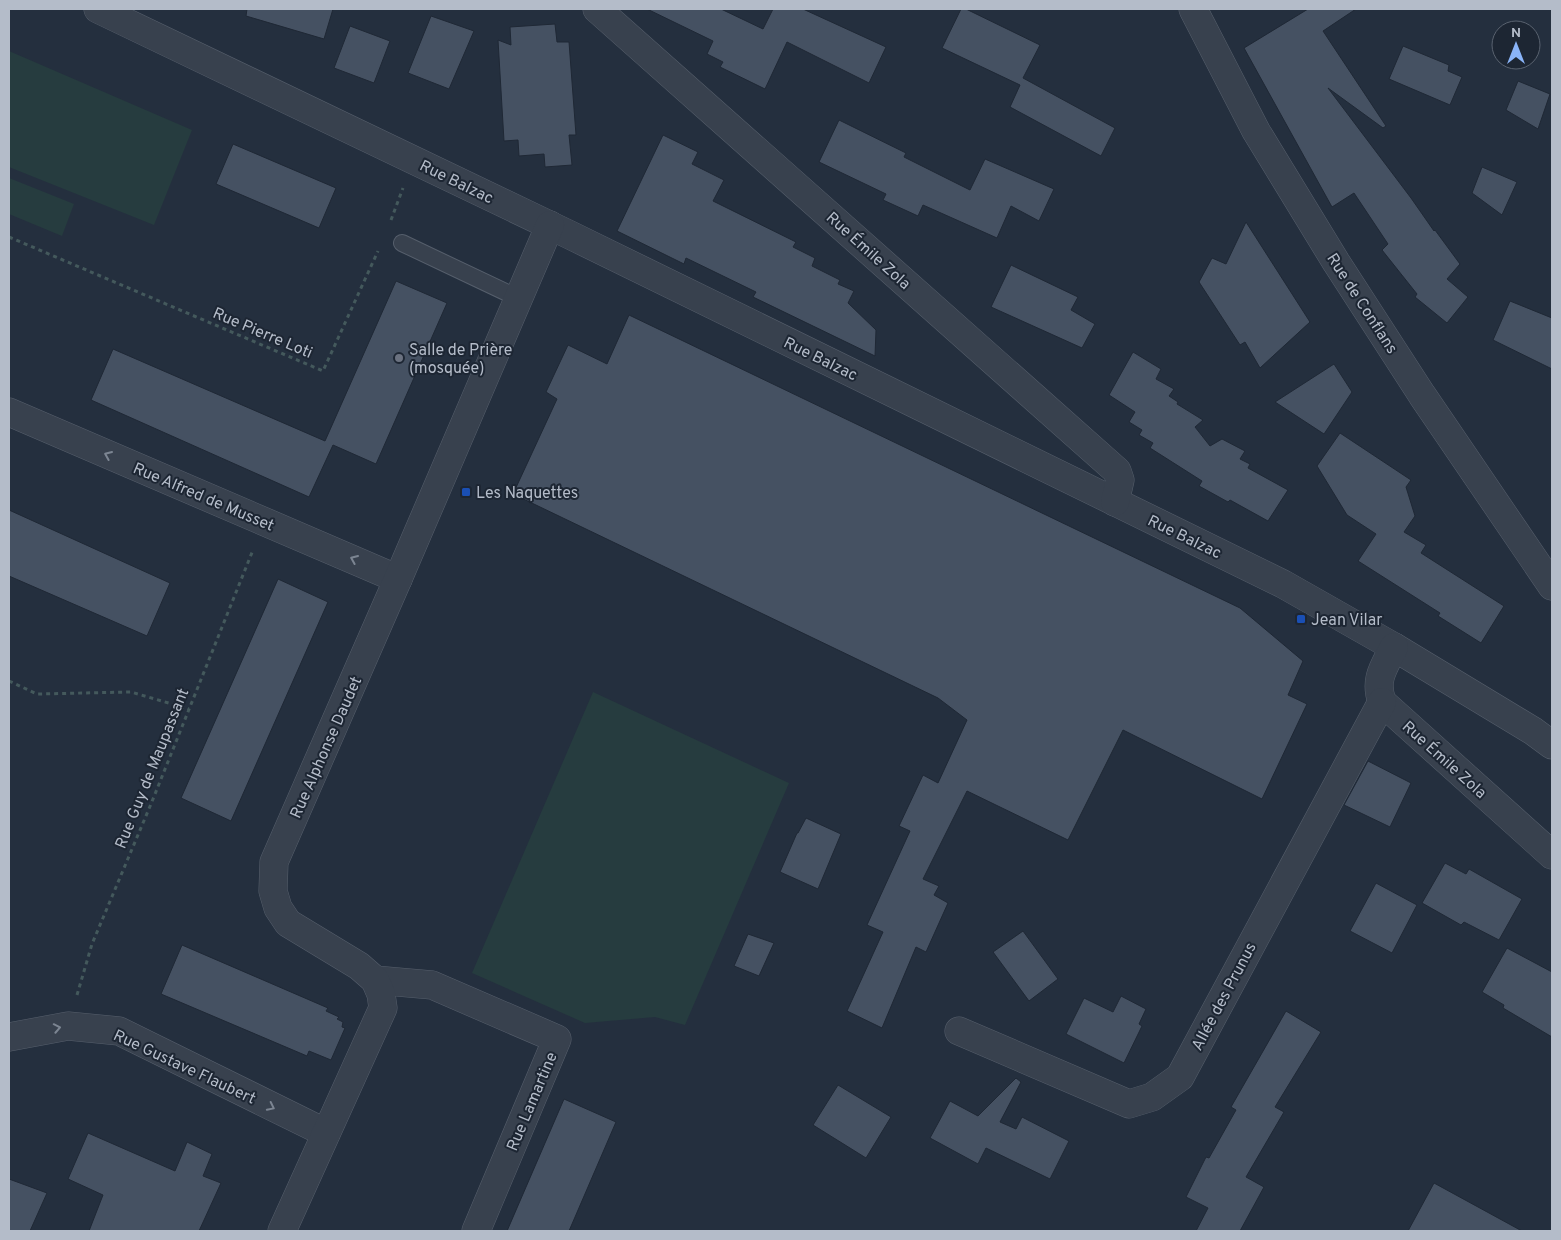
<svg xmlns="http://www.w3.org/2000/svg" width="1561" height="1240" font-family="Overpass,sans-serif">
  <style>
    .green { fill: #263c3f }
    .building { fill: #455162; stroke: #1f2835 }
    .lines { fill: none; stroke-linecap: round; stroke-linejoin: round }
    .service-casing { stroke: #565f6c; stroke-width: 18 }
    .minor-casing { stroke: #565f6c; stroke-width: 29 }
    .path { stroke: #44595c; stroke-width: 3; stroke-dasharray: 4 4; stroke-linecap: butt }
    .service { stroke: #38414e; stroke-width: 16 }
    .minor { stroke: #38414e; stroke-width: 28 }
    .oneway { stroke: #7c8592 }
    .worship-dot { fill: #6b7280; stroke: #1d2633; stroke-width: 2 }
    .transit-dot { fill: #1a4fb4; stroke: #1d2633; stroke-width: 2 }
    .labels { text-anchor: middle; stroke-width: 4; stroke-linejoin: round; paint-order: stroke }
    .street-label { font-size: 16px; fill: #b4bcc9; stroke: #1d2633 }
    .poi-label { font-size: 16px; fill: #b4bcc9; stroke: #1d2633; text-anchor: start }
  </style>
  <rect width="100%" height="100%" fill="#242f3e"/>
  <g class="green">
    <polygon points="9,51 192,130 154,225 9,167"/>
    <polygon points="9,178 74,204 62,236 9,214"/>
    <polygon points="593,692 789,783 685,1025 655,1017 585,1023 472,973"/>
  </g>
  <g class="building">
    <polygon points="247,9 333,9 324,39 246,16"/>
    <polygon points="647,9 721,9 763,29 773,9 803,9 886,47 869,83 787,42 765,89 720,67 723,62 707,54 713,41"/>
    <polygon points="961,9 966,9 1040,45 1023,78 1115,128 1101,156 1010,107 1020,85 942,48"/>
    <polygon points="1308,9 1356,9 1323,31 1386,126 1383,128 1328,88 1411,198 1434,231 1435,230 1460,264 1447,279 1468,297 1447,323 1415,297 1417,294 1382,250 1388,244 1354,193 1332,207 1244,48"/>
    <polygon points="431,16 474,31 449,89 408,73"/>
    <polygon points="555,24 557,42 569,42 576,135 569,135 572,165 545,167 544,154 519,156 518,140 504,141 498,40 511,45 510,27"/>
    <polygon points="350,26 390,41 374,83 334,68"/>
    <polygon points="1403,46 1449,65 1448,71 1462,77 1450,105 1389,79"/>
    <polygon points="1518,81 1550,94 1538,129 1506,110"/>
    <polygon points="839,120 906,153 904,157 970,190 985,159 1054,189 1039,221 1011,206 997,238 923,205 918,216 883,200 886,194 819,162"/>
    <polygon points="663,135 698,152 692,164 724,180 713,201 796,242 793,247 815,258 812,266 840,280 838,284 854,291 848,303 876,330 875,356 753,297 756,292 686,258 684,264 617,231"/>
    <polygon points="233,144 336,188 319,228 216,184"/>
    <polygon points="1482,167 1517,182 1502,215 1472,193"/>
    <polygon points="1246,222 1310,322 1260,368 1245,342 1240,345 1199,282 1212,258 1226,264"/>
    <polygon points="1011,265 1078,297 1071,310 1095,324 1082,348 991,307"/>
    <polygon points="396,281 447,303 376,464 333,445 309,497 91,400 113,349 325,441"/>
    <polygon points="1510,301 1552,318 1552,369 1493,340"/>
    <polygon points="629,315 1240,608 1303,661 1288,695 1307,704 1262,799 1123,730 1068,840 967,791 923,879 939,886 934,895 948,903 926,952 916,947 882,1028 847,1011 883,932 867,925 910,831 899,826 923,775 938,783 967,720 938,698 513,494 557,399 546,392 568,345 607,364"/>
    <polygon points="1133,352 1161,369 1156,379 1174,389 1169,396 1178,402 1177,404 1203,420 1195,427 1210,446 1222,439 1245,451 1240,459 1250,464 1248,468 1288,490 1268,521 1230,500 1228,502 1199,486 1202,481 1150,448 1153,443 1139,435 1142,430 1129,422 1135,412 1109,395"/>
    <polygon points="1334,364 1352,392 1324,434 1275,402"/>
    <polygon points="1340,433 1411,480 1406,487 1415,516 1404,532 1426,545 1421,553 1504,606 1481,643 1438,616 1440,613 1358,561 1376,534 1347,515 1317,466"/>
    <polygon points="9,510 170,583 147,636 9,576"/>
    <polygon points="278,579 328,602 231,821 181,798"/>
    <polygon points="1368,761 1411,783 1390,827 1344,805"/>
    <polygon points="806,818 841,834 818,889 780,872 797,833 798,833"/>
    <polygon points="1445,863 1466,874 1469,869 1522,899 1499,940 1464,922 1461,925 1422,903"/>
    <polygon points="1376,883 1417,905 1392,953 1350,931"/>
    <polygon points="1023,931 1058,979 1029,1001 993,952"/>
    <polygon points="748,934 774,943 759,976 734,966"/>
    <polygon points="182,945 328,1008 326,1011 339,1017 337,1019 343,1022 342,1027 345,1028 331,1060 309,1051 307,1056 161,994"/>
    <polygon points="1507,948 1552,972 1552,1037 1503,1008 1504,1005 1482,992"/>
    <polygon points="1121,996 1146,1009 1139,1024 1142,1026 1124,1063 1066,1034 1084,998 1113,1012"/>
    <polygon points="1286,1011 1321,1032 1275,1107 1284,1112 1246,1177 1264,1187 1240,1231 1196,1231 1208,1208 1186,1197 1206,1157 1209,1158 1236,1110 1231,1107"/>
    <polygon points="1016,1078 1021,1082 1000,1122 1016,1129 1022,1117 1069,1141 1050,1179 986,1148 978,1164 930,1138 950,1101 978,1116"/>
    <polygon points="838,1085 891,1117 866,1158 813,1125"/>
    <polygon points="564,1099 616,1122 569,1231 507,1231"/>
    <polygon points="88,1133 175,1171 187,1142 212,1154 203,1176 221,1183 199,1231 89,1231 103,1195 68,1179"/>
    <polygon points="9,1179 47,1193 30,1231 9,1231"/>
    <polygon points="1434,1183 1522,1231 1408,1231"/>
  </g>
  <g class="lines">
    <g class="service-casing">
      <polyline id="service" points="402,243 518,298"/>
    </g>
    <g class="minor-casing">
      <g id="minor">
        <polyline points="98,9 570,235 1283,584 1394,647 1533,731 1552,745"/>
        <polyline points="597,9 1117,471 1120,480 1115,502"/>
        <polyline points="1193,9 1256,131 1336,262 1422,395 1552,586"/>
        <polyline points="9,412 398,579"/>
        <path d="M1394,647C1384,667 1374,679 1382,702L1552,855"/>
        <polyline points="375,980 432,985 557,1039 476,1231"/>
        <polyline points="959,1031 1129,1104 1152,1097 1180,1077 1382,702"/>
        <polyline points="9,1037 68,1026 119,1031 326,1133"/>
        <polyline points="282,1231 383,1008 381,994 375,980 359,966 288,923 278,908 273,891 274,862 398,579 550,225"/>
      </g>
    </g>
    <g class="path">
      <polyline points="391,220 403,188"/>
      <polyline points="9,237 323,371 378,251"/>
      <polyline points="9,681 37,694 131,692 189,709"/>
      <polyline points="77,995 92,944 151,804 253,550"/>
    </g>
    <use href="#service" class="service"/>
    <use href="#minor" class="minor"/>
  </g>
  <defs><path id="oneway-chevron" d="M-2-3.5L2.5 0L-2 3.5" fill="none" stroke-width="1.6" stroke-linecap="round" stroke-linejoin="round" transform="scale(1.25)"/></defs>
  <g class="oneway">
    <use href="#oneway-chevron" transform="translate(108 455) rotate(-157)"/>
    <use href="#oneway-chevron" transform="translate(354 559) rotate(-157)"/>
    <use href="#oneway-chevron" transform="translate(57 1028) rotate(-11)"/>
    <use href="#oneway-chevron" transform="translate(271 1107) rotate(26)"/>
  </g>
  <circle class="worship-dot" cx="399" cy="358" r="5"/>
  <g class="transit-dot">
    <rect x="461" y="487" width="10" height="10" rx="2.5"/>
    <rect x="1296" y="614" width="10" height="10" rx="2.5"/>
  </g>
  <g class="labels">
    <g class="street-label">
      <text transform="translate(457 181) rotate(26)" y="6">Rue Balzac</text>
      <text transform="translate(869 250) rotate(42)" y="6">Rue Émile Zola</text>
      <text transform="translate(1363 303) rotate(57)" y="6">Rue de Conflans</text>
      <text transform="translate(263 332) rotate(23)" y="6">Rue Pierre Loti</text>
      <text transform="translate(821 358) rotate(26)" y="6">Rue Balzac</text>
      <text transform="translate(204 496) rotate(23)" y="6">Rue Alfred de Musset</text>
      <text transform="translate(1185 536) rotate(26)" y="6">Rue Balzac</text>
      <text transform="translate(325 747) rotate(-66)" y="6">Rue Alphonse Daudet</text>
      <text transform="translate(1445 759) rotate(42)" y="6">Rue Émile Zola</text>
      <text transform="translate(151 768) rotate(-68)" y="6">Rue Guy de Maupassant</text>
      <text transform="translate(1223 996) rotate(-62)" y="6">Allée des Prunus</text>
      <text transform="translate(185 1066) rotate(25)" y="6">Rue Gustave Flaubert</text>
      <text transform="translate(531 1101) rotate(-67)" y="6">Rue Lamartine</text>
    </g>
    <g class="poi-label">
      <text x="409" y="355">Salle de Prière<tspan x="409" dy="18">(mosquée)</tspan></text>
      <text x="476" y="498">Les Naquettes</text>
      <text x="1311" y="625">Jean Vilar</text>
    </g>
  </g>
  <rect width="1561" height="1240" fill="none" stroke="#b4bcc9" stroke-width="20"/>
  <g transform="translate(1516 45)"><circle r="24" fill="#1d2633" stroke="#59626f"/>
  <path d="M0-4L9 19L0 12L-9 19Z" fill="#8ab4f8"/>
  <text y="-8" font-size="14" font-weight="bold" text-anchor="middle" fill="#b4bcc9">N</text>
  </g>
</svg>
